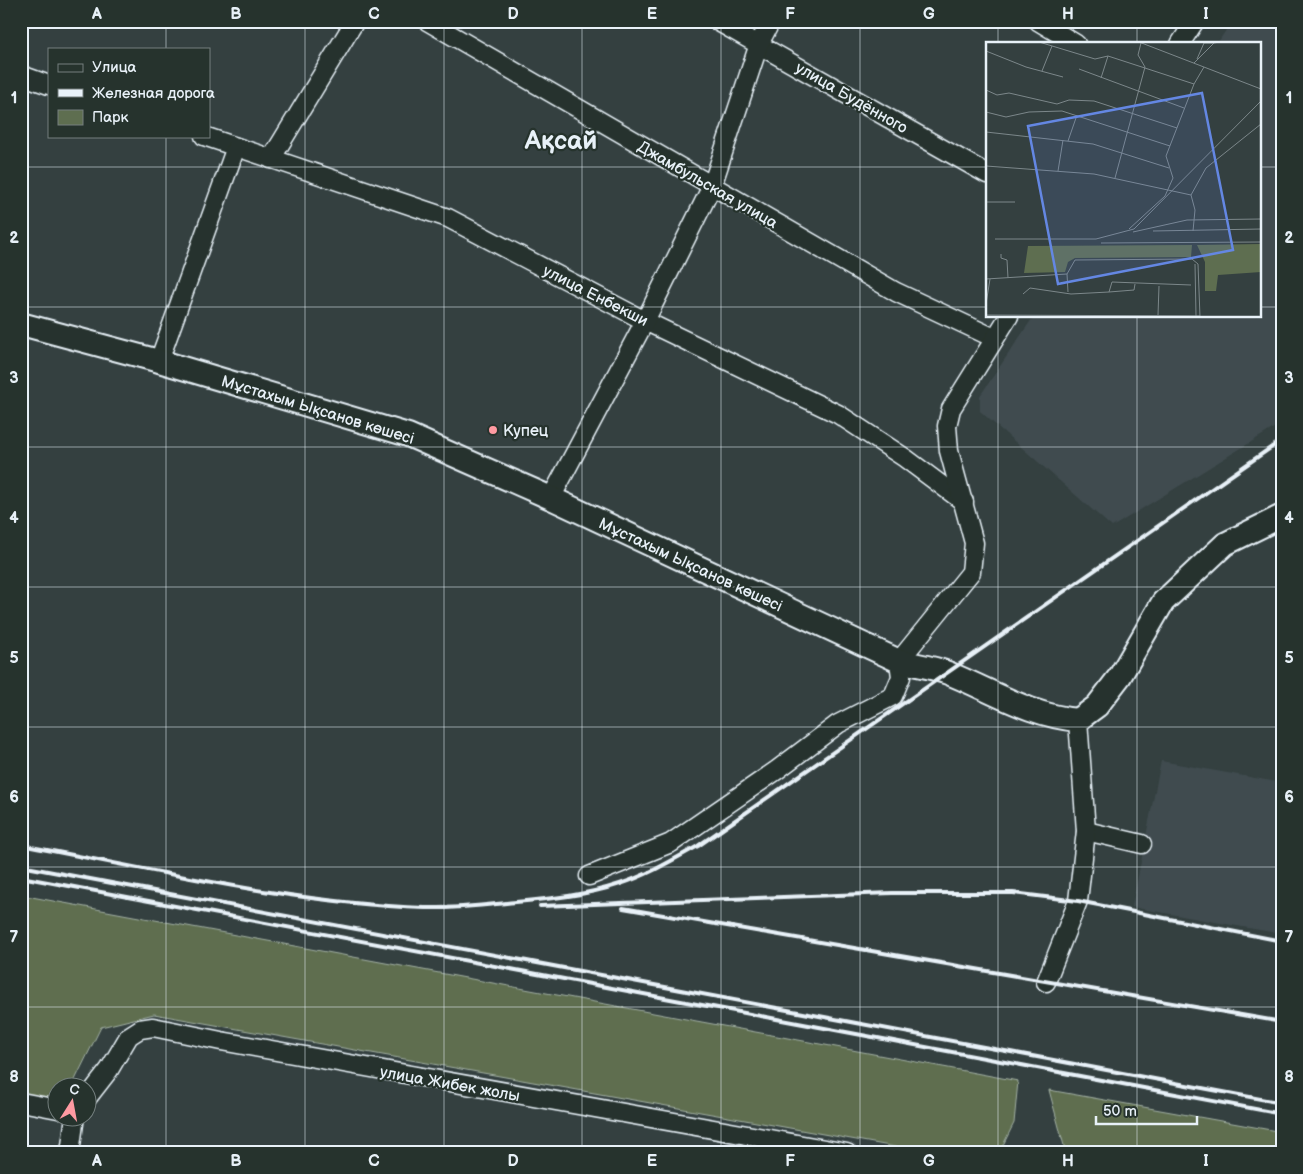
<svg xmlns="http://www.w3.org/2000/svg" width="1303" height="1174" font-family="'Balsamiq Sans',sans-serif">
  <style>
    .built { fill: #414c50 }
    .green { fill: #5e6e50; stroke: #a3b0a4 }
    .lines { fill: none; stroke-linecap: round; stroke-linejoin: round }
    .minor-casing { stroke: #e8f1f8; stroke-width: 21 }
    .major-casing { stroke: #e8f1f8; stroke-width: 26 }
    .minor { stroke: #26332d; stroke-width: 18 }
    .major { stroke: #26332d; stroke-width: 22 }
    .rail { stroke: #e8f1f8; stroke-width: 4 }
    .grid { fill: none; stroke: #e8f1f8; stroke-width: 1; stroke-opacity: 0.55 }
    .poi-dot { fill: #ff9aa2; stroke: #26332d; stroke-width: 2 }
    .labels { text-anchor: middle; stroke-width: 4.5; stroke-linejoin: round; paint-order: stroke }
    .street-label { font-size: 16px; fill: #e8f1f8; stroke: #26332d }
    .poi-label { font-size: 16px; fill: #e8f1f8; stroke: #26332d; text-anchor: start }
    .town-label { font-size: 26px; font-weight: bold; fill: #e8f1f8; stroke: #26332d }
    .inset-road { fill: none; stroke: #7c878a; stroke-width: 1 }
    .view { fill: #6487e3; fill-opacity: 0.15; stroke: #6487e3; stroke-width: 2.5 }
    .inset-edge { fill: none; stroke: #e8f1f8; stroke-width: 2.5 }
    .neatline { fill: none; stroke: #e8f1f8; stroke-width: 2 }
    .grid-label { font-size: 16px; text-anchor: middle; font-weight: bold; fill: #e8f1f8 }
  </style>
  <rect width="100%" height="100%" fill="#344040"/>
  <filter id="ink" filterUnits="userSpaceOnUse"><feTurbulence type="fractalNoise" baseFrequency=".02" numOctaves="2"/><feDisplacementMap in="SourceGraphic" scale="10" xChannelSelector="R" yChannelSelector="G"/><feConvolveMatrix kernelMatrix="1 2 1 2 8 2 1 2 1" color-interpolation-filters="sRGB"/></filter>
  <g filter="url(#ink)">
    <g class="built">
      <polygon points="1232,21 1282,21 1282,423 1112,527 980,411 980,396 1034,316 1259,316 1259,44 1217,44"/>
      <polygon points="1161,761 1282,783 1282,934 1132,907"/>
    </g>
    <g class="green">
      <polygon points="21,895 1018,1081 1014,1123 999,1153 929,1153 154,1014 101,1027 72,1086 58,1086 57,1100 21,1093"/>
      <polygon points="1049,1090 1282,1132 1282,1153 1066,1153"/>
    </g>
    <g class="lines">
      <g class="minor-casing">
        <g id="minor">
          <polyline points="427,21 896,292 994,338"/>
          <polyline points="717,21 987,174"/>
          <polyline points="1038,21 1076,44"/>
          <polyline points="1180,44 1195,21"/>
          <polyline points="21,75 49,85"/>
          <polyline points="204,136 448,218 645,321 838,414 905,458 964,502"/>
          <polyline points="271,159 355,21"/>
          <polyline points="159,361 236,147"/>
          <polyline points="551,498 645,321 712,186 759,44 771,21"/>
          <polyline points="1086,831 1142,844"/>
          <polyline points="589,876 671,843 777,770 838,724 893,696 901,677 899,661 971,572 974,543 949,451 947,426 951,409 1009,316"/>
          <polyline points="1046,982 1078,901 1086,831 1078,720"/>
          <polyline points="88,1097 109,1070 129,1036 140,1029 153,1027 221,1041 847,1153"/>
          <polyline points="21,1102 58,1109"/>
          <polyline points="70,1153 75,1116"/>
        </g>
      </g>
      <g class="major-casing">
        <path id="major" d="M21,324L159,361L408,435L551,498L899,661C915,665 933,667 948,673C991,690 1030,716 1078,720L1097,706L1120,676L1163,602L1225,544L1282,516"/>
      </g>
      <use href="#minor" class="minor"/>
      <use href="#major" class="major"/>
      <g class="rail">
        <path d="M21,845C155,870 289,903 425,908C455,909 486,905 516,902C550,899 587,895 620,884C648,875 673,860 698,846L1282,440"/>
        <polyline points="21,866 1282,1103"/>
        <polyline points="21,877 1282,1114"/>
        <polyline points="540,906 892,893 1013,893 1078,901 1282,941"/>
        <polyline points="623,908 1282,1022"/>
      </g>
    </g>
  </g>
  <path class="grid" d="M166,21V49M305,21V1153M444,21V1153M582,21V1153M721,21V1153M860,21V1153M998,21V44M1137,21V44M166,136V1153M21,167H987M1259,167H1282M21,307H987M1259,307H1282M998,316V1153M1137,316V1153M21,447H1282M21,587H1282M21,727H1282M21,867H1282M21,1007H1282"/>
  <circle class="poi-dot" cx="493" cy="430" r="5"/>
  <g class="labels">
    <g class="street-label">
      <text transform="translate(852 97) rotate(30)" y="6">улица Будённого</text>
      <text transform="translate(708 184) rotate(30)" y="6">Джамбульская улица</text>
      <text transform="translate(596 295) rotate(27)" y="6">улица Енбекши</text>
      <text transform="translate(318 409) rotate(17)" y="6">Мұстахым Ықсанов көшесі</text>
      <text transform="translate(691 564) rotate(25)" y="6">Мұстахым Ықсанов көшесі</text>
      <text transform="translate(450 1083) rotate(10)" y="6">улица Жибек жолы</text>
    </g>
    <g class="poi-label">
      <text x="503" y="436">Купец</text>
    </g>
    <g class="town-label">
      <text x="561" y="149">Ақсай</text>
    </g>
  </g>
  <g transform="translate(986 42)">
    <rect width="275" height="275" fill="#344040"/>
    <path d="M275,202V230L232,233L230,249H219V220L211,203ZM206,203L205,215L89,216L82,220L79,230L38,231L42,204Z" fill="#5e6e50"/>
    <path class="inset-road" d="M53,0L109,17L122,14L208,42M153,0L275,47M0,9L40,25L77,35M211,17L218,1H227M208,21L228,1L234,0M93,27L198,66M56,29L66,4M115,36L122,14M0,48L11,53L23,51L71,62L83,58L108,59L191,86M0,70L20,75L43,70L76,69L184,104M0,90L107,102L183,126M82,99L91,73M0,124L108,132L205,153L220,126L275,82M72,129L77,98M129,136L159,25L152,13L155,1M205,153L209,168L207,189M0,160H29M143,187L179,154L187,136L180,114L208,42L218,25M167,189L275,187M147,190L201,178L275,177M9,197H110L148,187L275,59M115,201L275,200M15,212V216L21,218L22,236M209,222L210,274M81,232L82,250M0,237L81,232L89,218L206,217L212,222L214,275M123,250L148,248L149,242M37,252L44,246L85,252L123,250L126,240L205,243M0,262L4,237M0,273L214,274M172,273L173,244"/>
    <path class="view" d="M216,51L247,208L72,242L42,84Z"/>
    <rect width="275" height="275" class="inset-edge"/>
  </g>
  <rect width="1303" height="1174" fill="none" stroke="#26332d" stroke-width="55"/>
  <rect x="48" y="48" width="162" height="90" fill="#26332d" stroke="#747f7e"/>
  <rect x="58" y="64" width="25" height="8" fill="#26332d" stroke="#747f7e"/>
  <text x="92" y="72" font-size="15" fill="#e8f1f8">Улица</text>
  <rect x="58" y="89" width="25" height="8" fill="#e8f1f8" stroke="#747f7e"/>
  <text x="92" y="98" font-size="15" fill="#e8f1f8">Железная дорога</text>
  <rect x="58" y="110" width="25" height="15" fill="#5e6e50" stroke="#747f7e"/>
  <text x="92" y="122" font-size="15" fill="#e8f1f8">Парк</text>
  <g transform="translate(72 1102) rotate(11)"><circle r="24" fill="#26332d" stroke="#747f7e"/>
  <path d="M0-4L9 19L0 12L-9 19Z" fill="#ff9aa2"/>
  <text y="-8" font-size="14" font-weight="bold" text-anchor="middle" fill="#e8f1f8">С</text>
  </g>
  <path d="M1096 1116v8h101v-8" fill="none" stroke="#e8f1f8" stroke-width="2.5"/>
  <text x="1103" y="1116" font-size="15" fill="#e8f1f8" stroke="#26332d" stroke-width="4" paint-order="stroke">50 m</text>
  <rect x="28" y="28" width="1248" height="1118" class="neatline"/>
  <g class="grid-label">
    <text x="97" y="19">A</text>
    <text x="236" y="19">B</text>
    <text x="374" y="19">C</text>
    <text x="513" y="19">D</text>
    <text x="652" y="19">E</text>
    <text x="790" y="19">F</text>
    <text x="929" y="19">G</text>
    <text x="1068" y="19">H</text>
    <text x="1206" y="19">I</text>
    <text x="14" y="103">1</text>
    <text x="1289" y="103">1</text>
    <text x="14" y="243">2</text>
    <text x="1289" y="243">2</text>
    <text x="14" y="383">3</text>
    <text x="1289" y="383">3</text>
    <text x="14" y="523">4</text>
    <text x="1289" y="523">4</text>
    <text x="14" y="663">5</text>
    <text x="1289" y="663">5</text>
    <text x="14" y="802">6</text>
    <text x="1289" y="802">6</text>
    <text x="14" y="942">7</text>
    <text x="1289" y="942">7</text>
    <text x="14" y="1082">8</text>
    <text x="1289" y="1082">8</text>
    <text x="97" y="1166">A</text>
    <text x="236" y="1166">B</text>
    <text x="374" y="1166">C</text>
    <text x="513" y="1166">D</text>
    <text x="652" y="1166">E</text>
    <text x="790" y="1166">F</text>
    <text x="929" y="1166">G</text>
    <text x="1068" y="1166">H</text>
    <text x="1206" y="1166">I</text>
  </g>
</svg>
